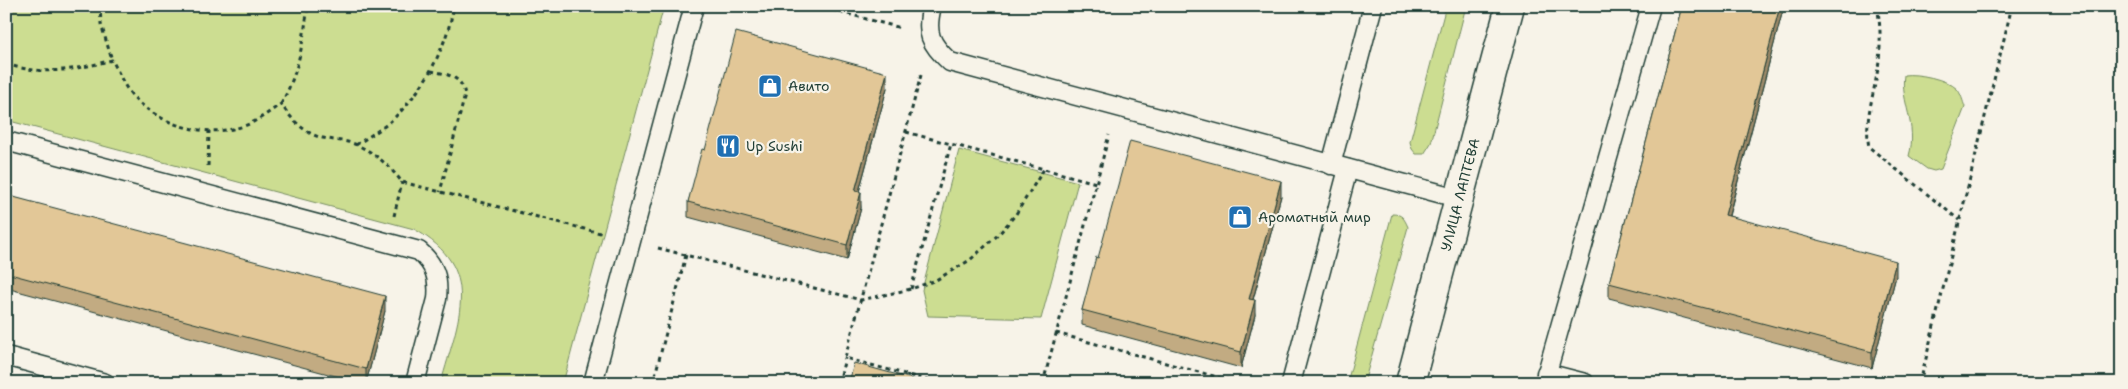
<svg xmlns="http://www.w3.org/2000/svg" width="2128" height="389" font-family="'Shantell Sans',sans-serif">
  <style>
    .green { fill: #ccdd91; stroke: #768d62 }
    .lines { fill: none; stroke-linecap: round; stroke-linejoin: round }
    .lane-casing { stroke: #1f3d34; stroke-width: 21 }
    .street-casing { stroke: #1f3d34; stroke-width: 31 }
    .path { stroke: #1f3d34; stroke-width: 3; stroke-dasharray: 4 4; stroke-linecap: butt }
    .lane { stroke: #f7f3e8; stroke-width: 18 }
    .street { stroke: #f7f3e8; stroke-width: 28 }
    .wall { fill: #c2ab82; stroke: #1f3d34 }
    .shaded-wall { fill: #9e8b6a; stroke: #1f3d34 }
    .building { fill: #e2c797; stroke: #1f3d34 }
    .labels { text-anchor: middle; stroke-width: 4.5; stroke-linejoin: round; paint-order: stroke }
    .poi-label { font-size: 14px; fill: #1f3d34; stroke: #f7f3e8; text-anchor: start }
    .street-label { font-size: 14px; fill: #1f3d34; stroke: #f7f3e8 }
  </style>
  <rect width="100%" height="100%" fill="#f7f3e8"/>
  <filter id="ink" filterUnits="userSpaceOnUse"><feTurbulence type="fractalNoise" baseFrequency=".02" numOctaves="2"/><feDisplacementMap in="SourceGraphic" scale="10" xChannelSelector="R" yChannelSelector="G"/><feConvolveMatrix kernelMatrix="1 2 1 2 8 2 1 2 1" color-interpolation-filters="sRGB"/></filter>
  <g filter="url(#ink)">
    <g class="green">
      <path d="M6,6H664L563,383H441C458,319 485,269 414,229L6,120Z"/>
      <polygon points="1446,6 1466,6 1431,143 1424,154 1416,154 1412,149 1410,142"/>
      <path d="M1904,75C1917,73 1947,79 1957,89C1961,93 1963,102 1965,107L1941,169L1934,171L1927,169L1909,156C1918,124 1900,102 1904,75Z"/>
      <polygon points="959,150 1078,182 1041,319 928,316 922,290"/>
      <path d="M1392,214C1402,214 1404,218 1408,227L1364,383H1347Z"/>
    </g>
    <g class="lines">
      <g class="lane-casing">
        <g id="lane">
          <path d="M932,6C925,33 930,44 950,62L1461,199"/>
          <path d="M6,141L419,251C435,265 439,278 437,299L415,383"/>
          <polyline points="1331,165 1373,6"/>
          <polyline points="6,356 105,383"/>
          <polyline points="1546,373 1585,383"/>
          <polyline points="593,383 694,6"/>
          <polyline points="1291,383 1348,169"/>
          <polyline points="1544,383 1651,6"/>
        </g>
      </g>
      <g class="street-casing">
        <g id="street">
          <path id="s1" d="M1410,383L1510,6"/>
        </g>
      </g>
      <g class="path">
        <polyline points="100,6 101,24 112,60"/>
        <polyline points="817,6 901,28"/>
        <path d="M1877,6C1881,26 1881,47 1878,68C1874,95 1864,120 1869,147L1959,220"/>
        <path d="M6,64C43,76 76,70 112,60C118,70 123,85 131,94C158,125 204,139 244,126C258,121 269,112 281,104C291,119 305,134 323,138C335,141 346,140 357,145C377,154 389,166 402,182L604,234"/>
        <path d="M431,71C447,74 462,76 465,95L440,192"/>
        <polyline points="921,75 845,358 938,383"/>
        <path d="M281,104C299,72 303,42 308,6"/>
        <polyline points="906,132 1096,183"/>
        <path d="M356,145C369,136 386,127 397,115C427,85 446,47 454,6"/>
        <polyline points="208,166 209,131"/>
        <polyline points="394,216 402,182"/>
        <polyline points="658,248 861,300 911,289 936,280 970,260 999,234 1016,214 1044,169"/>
        <polyline points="911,289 951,144"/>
        <polyline points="1056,333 1239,383"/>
        <polyline points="653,383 686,255"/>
        <polyline points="839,383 845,358"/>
        <polyline points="1043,383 1109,135"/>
        <polyline points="1920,383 2012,6"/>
      </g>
      <use href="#lane" class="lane"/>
      <use href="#street" class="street"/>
    </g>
    <g class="wall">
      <polygon points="1682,6 1784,6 1729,216 1896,276 1872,368 1609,298 1609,283"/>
      <polygon points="887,88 859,192 861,208 847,260 688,217 688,202 705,150"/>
      <polygon points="6,195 385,311 366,383 362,383 6,288"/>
      <polygon points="1281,196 1253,300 1255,315 1241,368 1082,325 1082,310 1098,258"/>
    </g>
    <g class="shaded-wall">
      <polygon points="1780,6 1784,6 1725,230 1725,215"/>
      <polygon points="887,73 887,88 855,206 855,191"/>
      <polygon points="1281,181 1281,196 1249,314 1249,299"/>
      <polygon points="861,192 861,208 847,260 847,245"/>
      <polygon points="1896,261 1896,276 1872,368 1872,352"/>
      <polygon points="385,296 385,311 366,383 366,369"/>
      <polygon points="1255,300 1255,315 1241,368 1241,352"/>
    </g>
    <g class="building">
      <polygon points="1682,6 1780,6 1725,215 1896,261 1872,352 1609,283"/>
      <polygon points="736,32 887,73 855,191 861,192 847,245 688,202 702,149 705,150"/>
      <polygon points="1130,141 1281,181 1249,299 1255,300 1241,352 1082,310 1096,257 1098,258"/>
      <polygon points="6,195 385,296 366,369 6,273"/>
      <polygon points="854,363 927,383 849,383"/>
    </g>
  </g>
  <defs>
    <g id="shop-square" transform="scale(1.25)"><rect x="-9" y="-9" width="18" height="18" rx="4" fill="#1f6fb2" stroke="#f7f3e8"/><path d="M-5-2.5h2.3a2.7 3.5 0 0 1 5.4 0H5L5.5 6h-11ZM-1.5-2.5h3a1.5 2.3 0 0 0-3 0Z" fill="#fff"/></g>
    <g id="restaurant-square" transform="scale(1.25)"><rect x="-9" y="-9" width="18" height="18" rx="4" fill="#1f6fb2" stroke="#f7f3e8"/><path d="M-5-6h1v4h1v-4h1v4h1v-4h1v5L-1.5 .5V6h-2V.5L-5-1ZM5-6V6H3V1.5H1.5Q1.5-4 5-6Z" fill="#fff"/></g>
  </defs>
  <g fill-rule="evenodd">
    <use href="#shop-square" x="770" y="86"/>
    <use href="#restaurant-square" x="728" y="146"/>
    <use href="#shop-square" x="1240" y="217"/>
  </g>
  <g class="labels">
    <g class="poi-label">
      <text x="788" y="91">Авито</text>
      <text x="746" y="151">Up Sushi</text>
      <text x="1258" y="222">Ароматный мир</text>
    </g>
    <g class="street-label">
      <text dy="5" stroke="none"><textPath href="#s1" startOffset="195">УЛИЦА ЛАПТЕВА</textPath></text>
    </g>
  </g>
  <rect width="2128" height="389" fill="none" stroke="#f7f3e8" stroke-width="25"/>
  <rect x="12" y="12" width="2103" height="364" fill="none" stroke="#1f3d34" stroke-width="2" filter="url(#ink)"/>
</svg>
